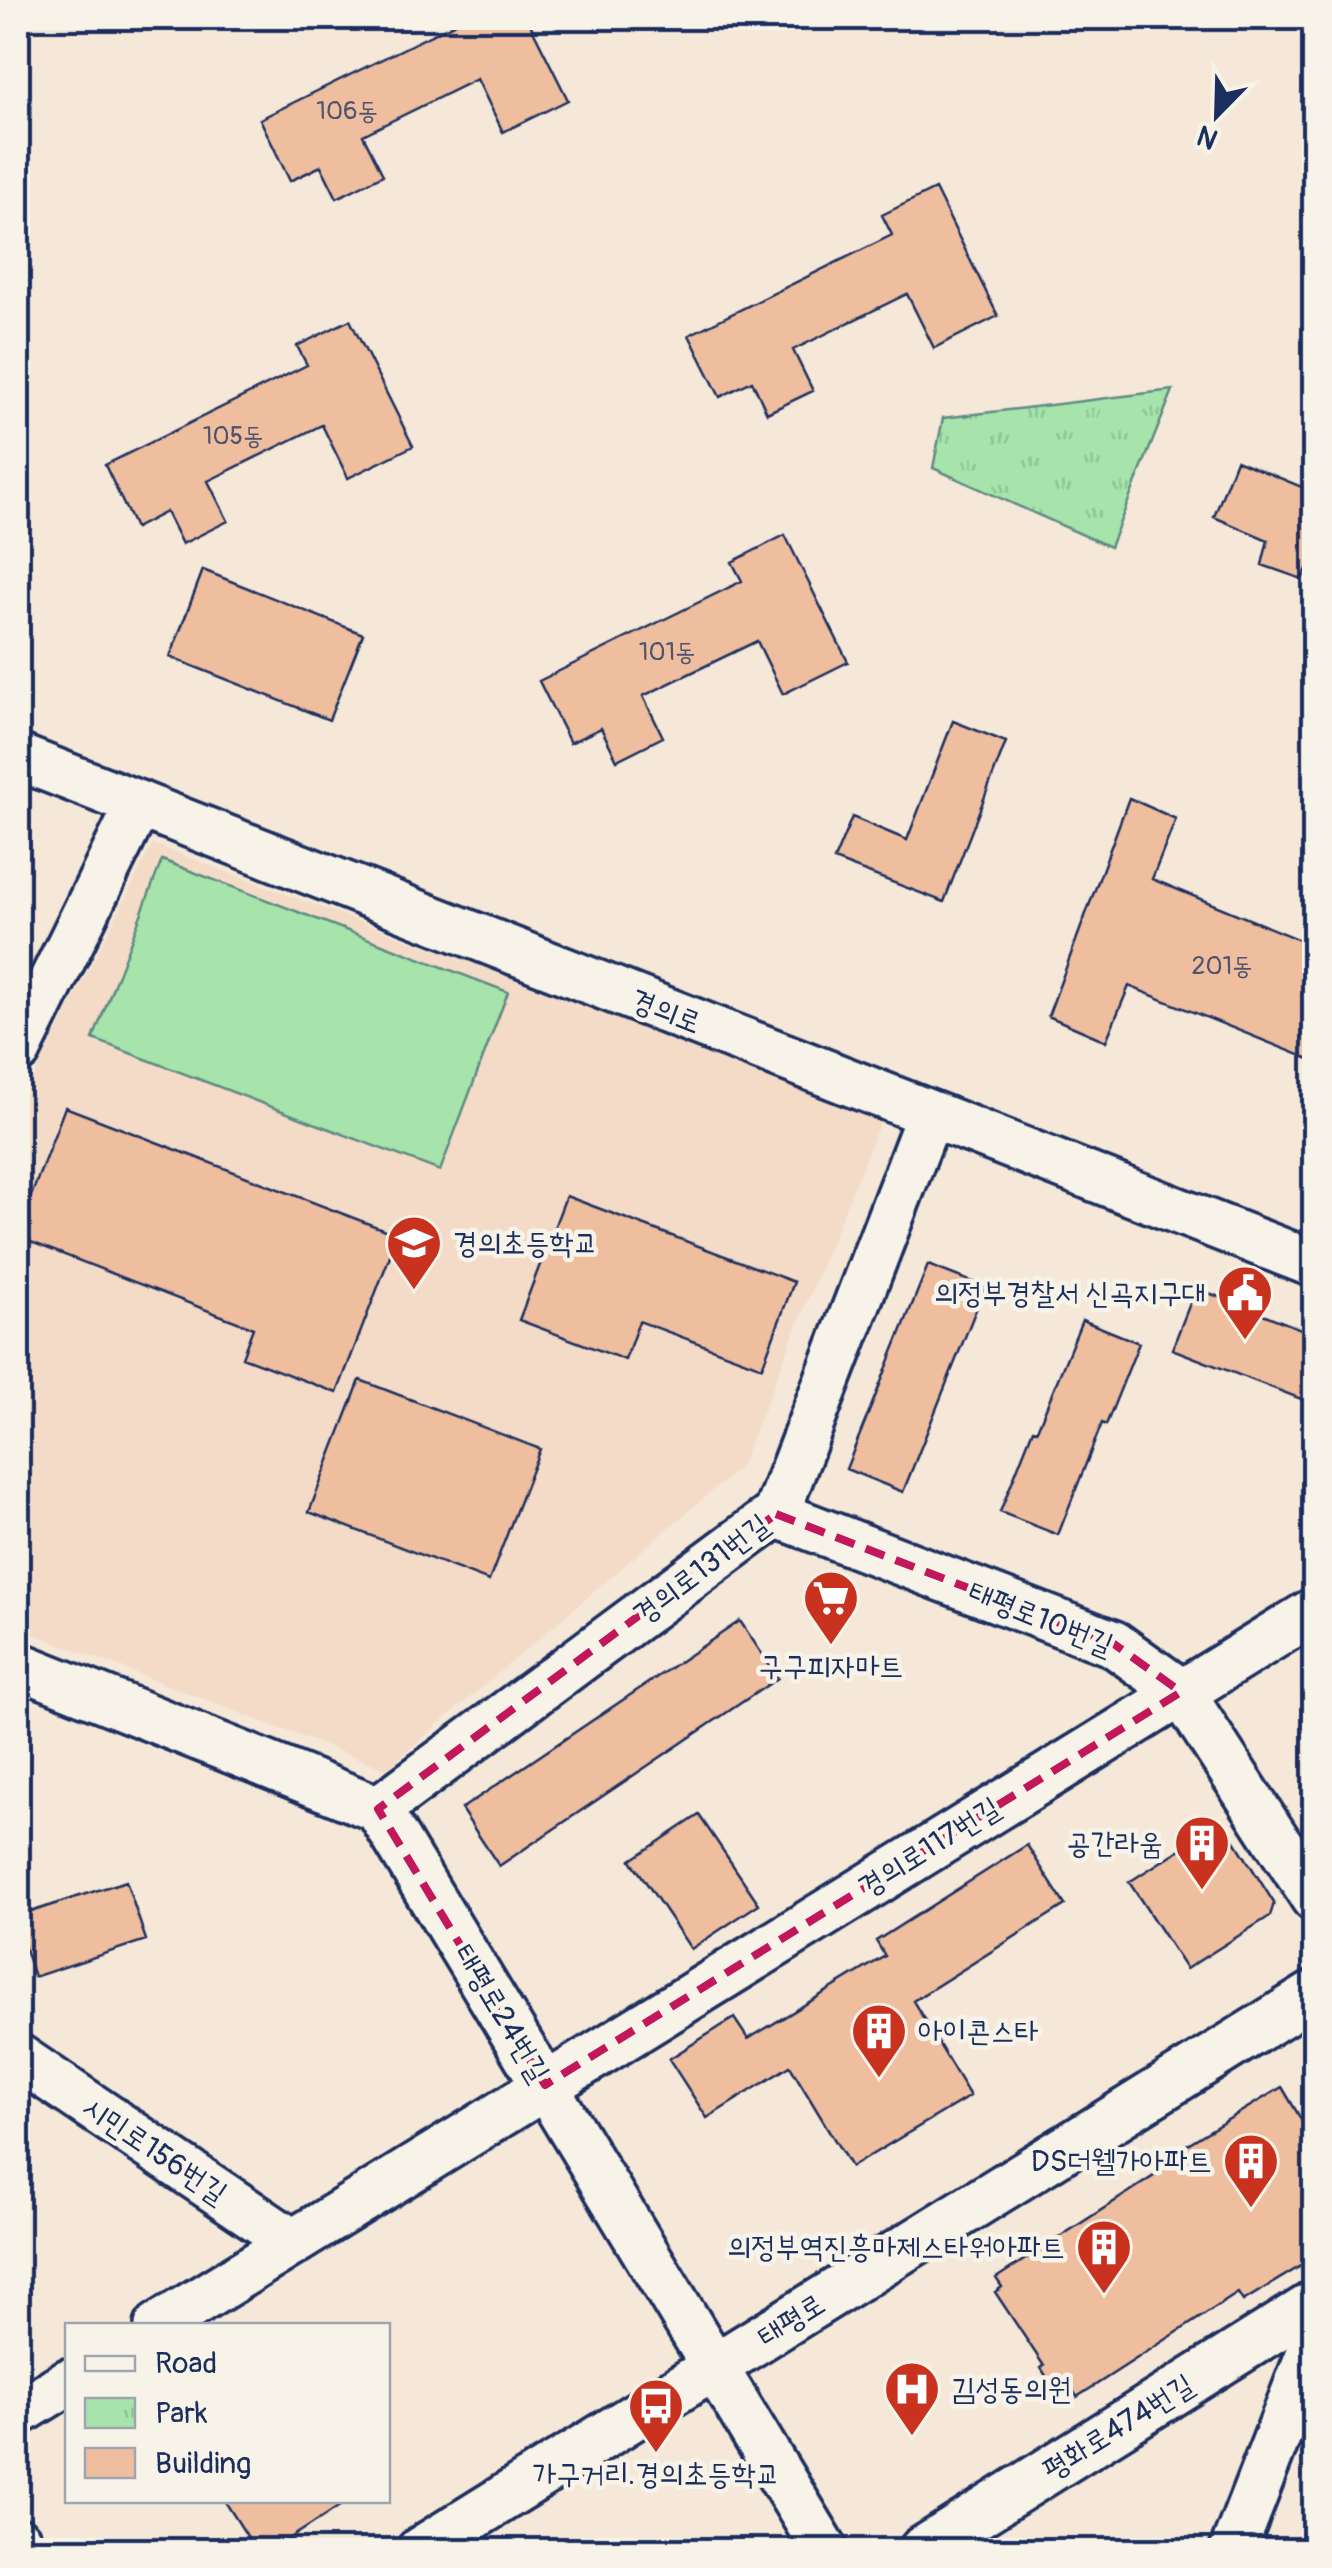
<svg xmlns="http://www.w3.org/2000/svg" width="1332" height="2568" viewBox="0 0 1332 2568" font-family="Pangolin,'Poor Story',sans-serif">
<style>
.built{fill:#f3dbc8}
.park{fill:url(#park-tufts);stroke:#608a84;stroke-width:2.5}
.pitch{fill:#a6e4ab;stroke:#608a84;stroke-width:2.5}
.building{fill:#efbe9f;stroke:#1b2f5e;stroke-width:2.5}
.lines{fill:none;stroke-linecap:round;stroke-linejoin:round}
.minor-casing{stroke:#1b2f5e;stroke-width:52}
.minor{stroke:#f7f3e8;stroke-width:45}
.marked{fill:none;stroke:#c2185b;stroke-width:8;stroke-dasharray:20 12;stroke-linejoin:round}
.labels{text-anchor:middle;stroke-width:9;stroke-linejoin:round;paint-order:stroke}
.number-label{font-size:25px;fill:#50536e}
.street-label{font-size:30px;fill:#1b2f5e;stroke:#f7f3e8}
.poi-label{font-size:30px;fill:#1b2f5e;stroke:#f7f3e8;text-anchor:end}
</style>
<defs>
<pattern id="park-tufts" width="24" height="20" patternUnits="userSpaceOnUse" patternTransform="scale(2.5)"><rect width="24" height="20" fill="#a6e4ab"/><path d="M3 7l-1-3M5 7V3M7 7l1-3M15 17l-1-3M17 17v-4M19 17l1-3" fill="none" stroke="#8ec496"/></pattern>
</defs>
<rect width="100%" height="100%" fill="#f5e8d9"/>
<filter id="ink" filterUnits="userSpaceOnUse"><feTurbulence type="fractalNoise" baseFrequency=".01" numOctaves="2"/><feDisplacementMap in="SourceGraphic" scale="20" xChannelSelector="R" yChannelSelector="G"/><feConvolveMatrix kernelMatrix="1 2 1 2 8 2 1 2 1" color-interpolation-filters="sRGB"/></filter>
<g filter="url(#ink)">
<path class="built" d="M153 844 882 1117 740 1467 386 1769 18 1628V1108Z"/>
<path class="park" d="M1173 390 1110 547 933 468 943 418Z"/>
<path class="pitch" d="M162 860 508 992 440 1171 93 1039Z"/>
<path class="building" d="M466 18H527L568 100 503 132 477 79 363 135 383 175 337 198 321 166 290 181 260 119Z
M935 189 998 316 934 348 907 294 793 350 813 391 767 413 752 381 720 397 689 335 892 235 882 215Z
M350 320 413 446 348 478 322 425 208 481 228 521 182 544 166 512 135 528 105 465 307 365 297 346Z
M1236 460 1314 492V555L1302 579 1262 565 1268 540 1214 517Z
M785 535 848 662 783 694 757 641 643 696 663 737 617 760 601 728 570 743 539 681 742 581 732 562Z
M203 570 363 634 329 720 170 657Z
M953 721 1006 742 944 902 834 860 852 817 907 840Z
M1129 798 1176 819 1152 879 1314 946V1061L1129 986 1106 1041 1048 1016Z
M65 1107 398 1235 337 1393 242 1357 253 1328 18 1237V1230Z
M566 1196 794 1282 762 1367 639 1321 625 1360 519 1320Z
M928 1265 985 1287 903 1492 846 1469Z
M1196 1288 1314 1334V1404L1172 1349Z
M1082 1320 1139 1343 1106 1425 1102 1423 1058 1535 1000 1512 1033 1429 1037 1430Z
M360 1380 540 1449 489 1581 309 1512Z
M740 1621 778 1678 499 1866 461 1809Z
M699 1815 759 1904 691 1949 631 1860Z
M1223 1822 1274 1903 1270 1916 1186 1969 1129 1882Z
M1027 1845 1065 1905 913 2001 970 2096 851 2167 790 2066 707 2118 669 2059 734 2018 748 2039 885 1956 876 1941Z
M126 1881 146 1940 34 1977 18 1927V1916Z
M1282 2087 1314 2141V2258L1243 2301 1238 2293 1077 2397 1073 2390 1060 2398 1041 2368 1044 2366 995 2292 1002 2287 996 2278 1163 2170 1158 2162Z
M224 2500H349L272 2550H256Z"/>
<g class="lines">
<g class="minor-casing">
<path id="minor" d="M18 757 1314 1264
M18 1050 139 804
M776 1514 1114 1644 1181 1692 1314 1898
M18 1665 378 1809 825 2550
M378 1809 776 1514 930 1114
M18 2057 292 2242
M158 2326 1314 1611
M18 2413 68 2382
M18 2541 24 2550
M420 2550 1314 1994
M922 2550 1314 2304
M1233 2550 1314 2342"/>
</g>
<use href="#minor" class="minor"/>
</g>
</g>
<path class="marked" d="M776 1514 1114 1644 1181 1692 545 2085 378 1809Z"/>
<defs>
<g id="school-pin" transform="scale(2.875)"><path d="M0 17L-7.5 6A9.5 9.5 0 1 1 7.5 6Z" fill="#c8321e" stroke="#f7f3e8"/><path d="M0-5L7-2L0 1L-7-2ZM-4 1L0 2.5L4 1V4Q0 6-4 4Z" fill="#fff"/></g>
<g id="civic-pin" transform="scale(2.875)"><path d="M0 17L-7.5 6A9.5 9.5 0 1 1 7.5 6Z" fill="#c8321e" stroke="#f7f3e8"/><path d="M-.6-6.5H3V-4.5H.6V-3L4-1V1h2V6H-6V1h2V-1L-.6-3ZM-1.2 2.5V6h2.4V2.5Z" fill="#fff"/></g>
<g id="supermarket-pin" transform="scale(2.875)"><path d="M0 17L-7.5 6A9.5 9.5 0 1 1 7.5 6Z" fill="#c8321e" stroke="#f7f3e8"/><path d="M-6-5.5h2.5l.6 2H6L4.5 2H-2.5L-4.4-4H-6ZM-1.5 3.2a1.3 1.3 0 1 0 .1 0ZM3 3.2a1.3 1.3 0 1 0 .1 0Z" fill="#fff"/></g>
<g id="building-pin" transform="scale(2.875)"><path d="M0 17L-7.5 6A9.5 9.5 0 1 1 7.5 6Z" fill="#c8321e" stroke="#f7f3e8"/><path d="M-4-6H4V6H1V3H-1V6H-4ZM-2.5-4.3h1.7v1.8h-1.7ZM.8-4.3h1.7v1.8H.8ZM-2.5-1h1.7V.8h-1.7ZM.8-1h1.7V.8H.8Z" fill="#fff"/></g>
<g id="hospital-pin" transform="scale(2.875)"><path d="M0 17L-7.5 6A9.5 9.5 0 1 1 7.5 6Z" fill="#c8321e" stroke="#f7f3e8"/><path d="M-5-5h3v3.5h4V-5h3V5h-3V1.5h-4V5h-3Z" fill="#fff"/></g>
<g id="bus-pin" transform="scale(2.875)"><path d="M0 17L-7.5 6A9.5 9.5 0 1 1 7.5 6Z" fill="#c8321e" stroke="#f7f3e8"/><path d="M-5-6H5V4H4V6H2V4H-2V6H-4V4H-5ZM-3.5-4V0h7V-4ZM-3.5 1.2v1.5H-2V1.2ZM2 1.2v1.5H3.5V1.2Z" fill="#fff"/></g>
</defs>
<g fill-rule="evenodd">
<use href="#school-pin" x="414" y="1243"/>
<use href="#civic-pin" x="1245" y="1293"/>
<use href="#supermarket-pin" x="831" y="1598"/>
<use href="#building-pin" x="1202" y="1843"/>
<use href="#building-pin" x="879" y="2031"/>
<use href="#building-pin" x="1251" y="2161"/>
<use href="#building-pin" x="1104" y="2247"/>
<use href="#hospital-pin" x="912" y="2389"/>
<use href="#bus-pin" x="656" y="2406"/>
</g>
<g class="labels">
<g class="number-label">
<text x="347" y="119">106동</text>
<text x="233" y="444">105동</text>
<text x="667" y="660">101동</text>
<text x="1222" y="974">201동</text>
</g>
<g class="street-label">
<text transform="translate(666 1011) rotate(21)" y="10">경의로</text>
<text transform="translate(701 1569) rotate(-37)" y="10">경의로131번길</text>
<text transform="translate(1041 1618) rotate(22)" y="10">태평로10번길</text>
<text transform="translate(929 1847) rotate(-32)" y="10">경의로117번길</text>
<text transform="translate(502 2013) rotate(59)" y="10">태평로24번길</text>
<text transform="translate(155 2150) rotate(34)" y="10">시민로156번길</text>
<text transform="translate(791 2320) rotate(-32)" y="10">태평로</text>
<text transform="translate(1118 2427) rotate(-32)" y="10">평화로474번길</text>
</g>
<g class="poi-label">
<text x="453" y="1253" text-anchor="start">경의초등학교</text>
<text x="1206" y="1303">의정부경찰서 신곡지구대</text>
<text x="831" y="1676" text-anchor="middle">구구피자마트</text>
<text x="1163" y="1853">공간라움</text>
<text x="918" y="2041" text-anchor="start">아이콘스타</text>
<text x="1212" y="2171">DS더웰가아파트</text>
<text x="1065" y="2257">의정부역진흥마제스타워아파트</text>
<text x="951" y="2399" text-anchor="start">김성동의원</text>
<text x="656" y="2484" text-anchor="middle">가구거리.경의초등학교</text>
</g>
</g>
<rect width="1332" height="2568" fill="none" stroke="#f7f3e8" stroke-width="60"/>
<rect x="30" y="30" width="1272" height="2508" fill="none" stroke="#1b2f5e" stroke-width="4" filter="url(#ink)"/>
<rect x="65" y="2323" width="325" height="180" fill="#f7f3e8" stroke="#9fa5b1" stroke-width="2.5"/>
<rect x="85" y="2356" width="50" height="15" fill="#f7f3e8" stroke="#9fa5b1" stroke-width="2.5"/>
<text x="155" y="2373" font-size="30" fill="#1b2f5e">Road</text>
<rect x="85" y="2398" width="50" height="30" fill="url(#park-tufts)" stroke="#9fa5b1" stroke-width="2.5"/>
<text x="155" y="2423" font-size="30" fill="#1b2f5e">Park</text>
<rect x="85" y="2448" width="50" height="30" fill="#efbe9f" stroke="#9fa5b1" stroke-width="2.5"/>
<text x="155" y="2473" font-size="30" fill="#1b2f5e">Building</text>
<g transform="translate(1217 115) rotate(203)" stroke="#f7f3e8" stroke-width="8" paint-order="stroke">
<path d="M0-8L18 38L0 25L-18 38Z" fill="#1b2f5e"/>
<text y="-15" font-size="28" font-weight="bold" text-anchor="middle" fill="#1b2f5e">N</text>
</g>
</svg>
